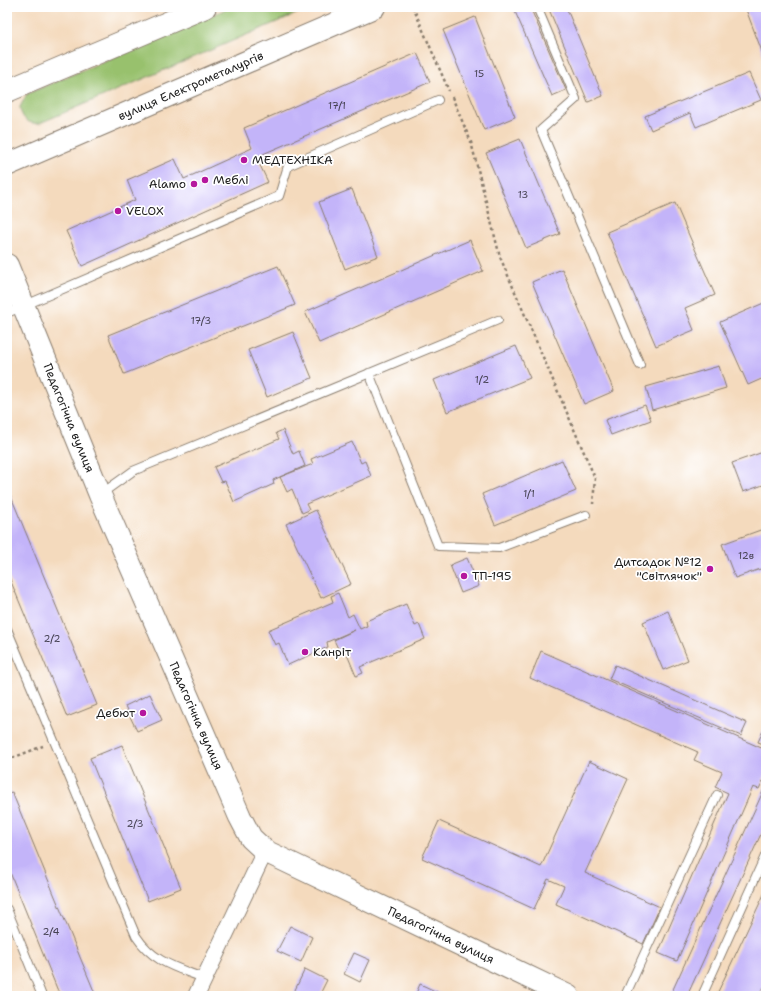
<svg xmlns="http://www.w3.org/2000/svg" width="773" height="1003" viewBox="0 0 773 1003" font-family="'Shantell Sans',sans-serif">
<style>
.green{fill:#98c16d;stroke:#5a6e44}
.building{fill:#c3b4f9}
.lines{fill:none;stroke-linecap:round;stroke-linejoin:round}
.lane-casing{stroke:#887b6c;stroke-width:10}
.street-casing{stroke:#887b6c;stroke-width:18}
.secondary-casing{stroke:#887b6c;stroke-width:24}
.path{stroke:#887b6c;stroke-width:2.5;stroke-dasharray:3 3;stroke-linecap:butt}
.lane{stroke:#fff;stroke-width:8}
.street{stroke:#fff;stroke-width:16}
.secondary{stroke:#fff;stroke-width:22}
.poi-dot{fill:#b5179e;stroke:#fff;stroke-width:1.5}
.labels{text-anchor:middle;stroke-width:3.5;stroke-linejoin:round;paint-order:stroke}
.number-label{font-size:10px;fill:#464253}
.street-label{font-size:12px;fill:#1c1c1c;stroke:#fff}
.poi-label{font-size:12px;fill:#1c1c1c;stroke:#fff;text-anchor:start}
</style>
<rect width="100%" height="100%" fill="#fff"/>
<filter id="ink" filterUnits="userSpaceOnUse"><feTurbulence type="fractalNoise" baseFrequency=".025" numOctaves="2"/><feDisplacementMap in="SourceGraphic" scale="8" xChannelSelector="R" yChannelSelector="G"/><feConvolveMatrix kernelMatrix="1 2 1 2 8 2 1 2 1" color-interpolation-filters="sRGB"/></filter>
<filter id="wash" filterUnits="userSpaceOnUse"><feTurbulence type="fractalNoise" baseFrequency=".012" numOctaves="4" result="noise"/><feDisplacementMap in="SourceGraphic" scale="16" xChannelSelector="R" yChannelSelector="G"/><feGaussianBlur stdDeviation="0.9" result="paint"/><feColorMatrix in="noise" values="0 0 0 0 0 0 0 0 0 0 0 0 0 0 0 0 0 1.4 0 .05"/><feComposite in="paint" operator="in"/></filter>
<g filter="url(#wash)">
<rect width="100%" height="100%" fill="#f4dabd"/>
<path class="green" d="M231 7H312L40 123C28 125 21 118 20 107L27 94Z"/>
<g id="blocks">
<path class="building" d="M513 7H530L566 90 552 96Z
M548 7H566L603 96 588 102Z
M745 7H766V62Z
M475 17 515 117 484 130 443 30Z
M417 53 430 82 256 157 268 182 82 266 66 231 135 200 127 180 175 159 184 179 252 148 244 128Z
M749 73 761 100 696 127 690 113 651 130 645 116Z
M520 139 560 234 526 248 486 153Z
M352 189 378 256 345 269 319 202Z
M675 203 715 295 685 308 694 330 656 346 607 232Z
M470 240 483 271 319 343 305 312Z
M278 266 295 305 124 374 108 335Z
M562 269 614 391 584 404 532 282Z
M766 302V377L748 385 720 322Z
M293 332 312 378 267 397 248 350Z
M516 346 530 378 447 412 434 380Z
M719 366 726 388 652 410 646 387Z
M645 405 651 420 611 435 605 420Z
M283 430 293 454 299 451 305 466 273 480 274 484 234 502 225 481 221 482 214 467 279 439 276 433Z
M352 442 361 463 365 461 371 476 306 504 309 510 302 513 292 489 287 492 280 477 313 464 311 459Z
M766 451V484L743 492 732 463Z
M562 460 576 491 495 525 482 494Z
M7 487 97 705 67 717 7 572Z
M316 510 351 584 321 598 286 524Z
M766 528V567L735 578 722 544Z
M467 558 479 586 461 593 450 565Z
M338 593 348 617 353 614 360 629 367 626 366 621 406 604 415 626 419 624 425 639 360 667 363 673 356 676 346 652 341 655 334 640 355 630 327 642 328 647 288 665 279 643 275 645 268 630 333 602 331 596Z
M668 611 688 660 663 670 643 622Z
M541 651 766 750V774L759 789 753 787 677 961 658 953 728 793 715 787 722 772 694 760 698 752 530 678Z
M615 665 747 723 741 736 609 679Z
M150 694 162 720 137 731 125 706Z
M766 724V745L758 742Z
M122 745 181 888 148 901 90 758Z
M589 761 628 779 585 873 660 907 643 944 556 904 564 886 548 879 534 909 422 858 439 821 541 867Z
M766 785V823L687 996H670Z
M12 792 96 996H60L7 865V794Z
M766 890V983L760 996H716Z
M290 926 312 937 301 962 277 951Z
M354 953 370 960 360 982 344 974Z
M305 969 327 980 319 996H303L294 992Z
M420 984 446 996H415Z"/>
</g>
</g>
<g filter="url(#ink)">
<use href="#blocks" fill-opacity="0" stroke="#887b6c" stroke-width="1"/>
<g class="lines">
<g class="lane-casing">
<path id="lane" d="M537 7 576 99 541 130 640 365
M7 313 279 196 288 166 438 100
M369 373 438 546 499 548 586 515
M101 494 133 471 498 320
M7 629 136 936C153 962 175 967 203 978
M7 909 42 996
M625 996 717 795
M702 996 766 854
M764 996 766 992"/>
</g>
<g class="street-casing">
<path id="street" d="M196 996 265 851"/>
</g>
<g class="secondary-casing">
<g id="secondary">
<path d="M7 91 205 7"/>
<path id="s1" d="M7 165 374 7"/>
<path id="s2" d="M7 265 100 495 240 817 251 838 265 851 568 996"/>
</g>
</g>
<path class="path" d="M413 7 449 91
M452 97 471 142 500 257 595 478 593 504
M7 760 43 746"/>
<use href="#lane" class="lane"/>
<use href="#street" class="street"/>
<use href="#secondary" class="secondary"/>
</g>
</g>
<g class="poi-dot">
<circle cx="244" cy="160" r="4"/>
<circle cx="205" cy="180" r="4"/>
<circle cx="194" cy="184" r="4"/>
<circle cx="118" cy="211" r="4"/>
<circle cx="710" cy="569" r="4"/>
<circle cx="464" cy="576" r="4"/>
<circle cx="305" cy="652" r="4"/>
<circle cx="143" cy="713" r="4"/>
</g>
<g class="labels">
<g class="number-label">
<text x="479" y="77">15</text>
<text x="337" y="109">17/1</text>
<text x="523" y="198">13</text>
<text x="201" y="324">17/3</text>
<text x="482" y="383">1/2</text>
<text x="529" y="497">1/1</text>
<text x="746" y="559">12в</text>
<text x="52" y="642">2/2</text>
<text x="135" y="827">2/3</text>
<text x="51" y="935">2/4</text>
</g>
<g class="street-label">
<text dy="4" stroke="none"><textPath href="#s1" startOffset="200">вулиця Електрометалургів</textPath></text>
<text dy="4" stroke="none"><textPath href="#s2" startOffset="165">Педагогічна вулиця</textPath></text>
<text dy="4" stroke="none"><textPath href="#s2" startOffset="489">Педагогічна вулиця</textPath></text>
<text dy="4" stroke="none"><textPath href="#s2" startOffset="837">Педагогічна вулиця</textPath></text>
</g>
<g class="poi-label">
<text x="252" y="164">МЕДТЕХНІКА</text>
<text x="213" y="184">Меблі</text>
<text x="186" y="188" text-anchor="end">Alamo</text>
<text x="126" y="215">VELOX</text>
<text x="702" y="566" text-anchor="end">Дитсадок №12<tspan x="702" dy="14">"Світлячок"</tspan></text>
<text x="472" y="580">ТП-195</text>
<text x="313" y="656">Канріт</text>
<text x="135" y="717" text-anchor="end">Дебют</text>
</g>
</g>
<rect width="773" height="1003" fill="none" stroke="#fff" stroke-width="24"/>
</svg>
